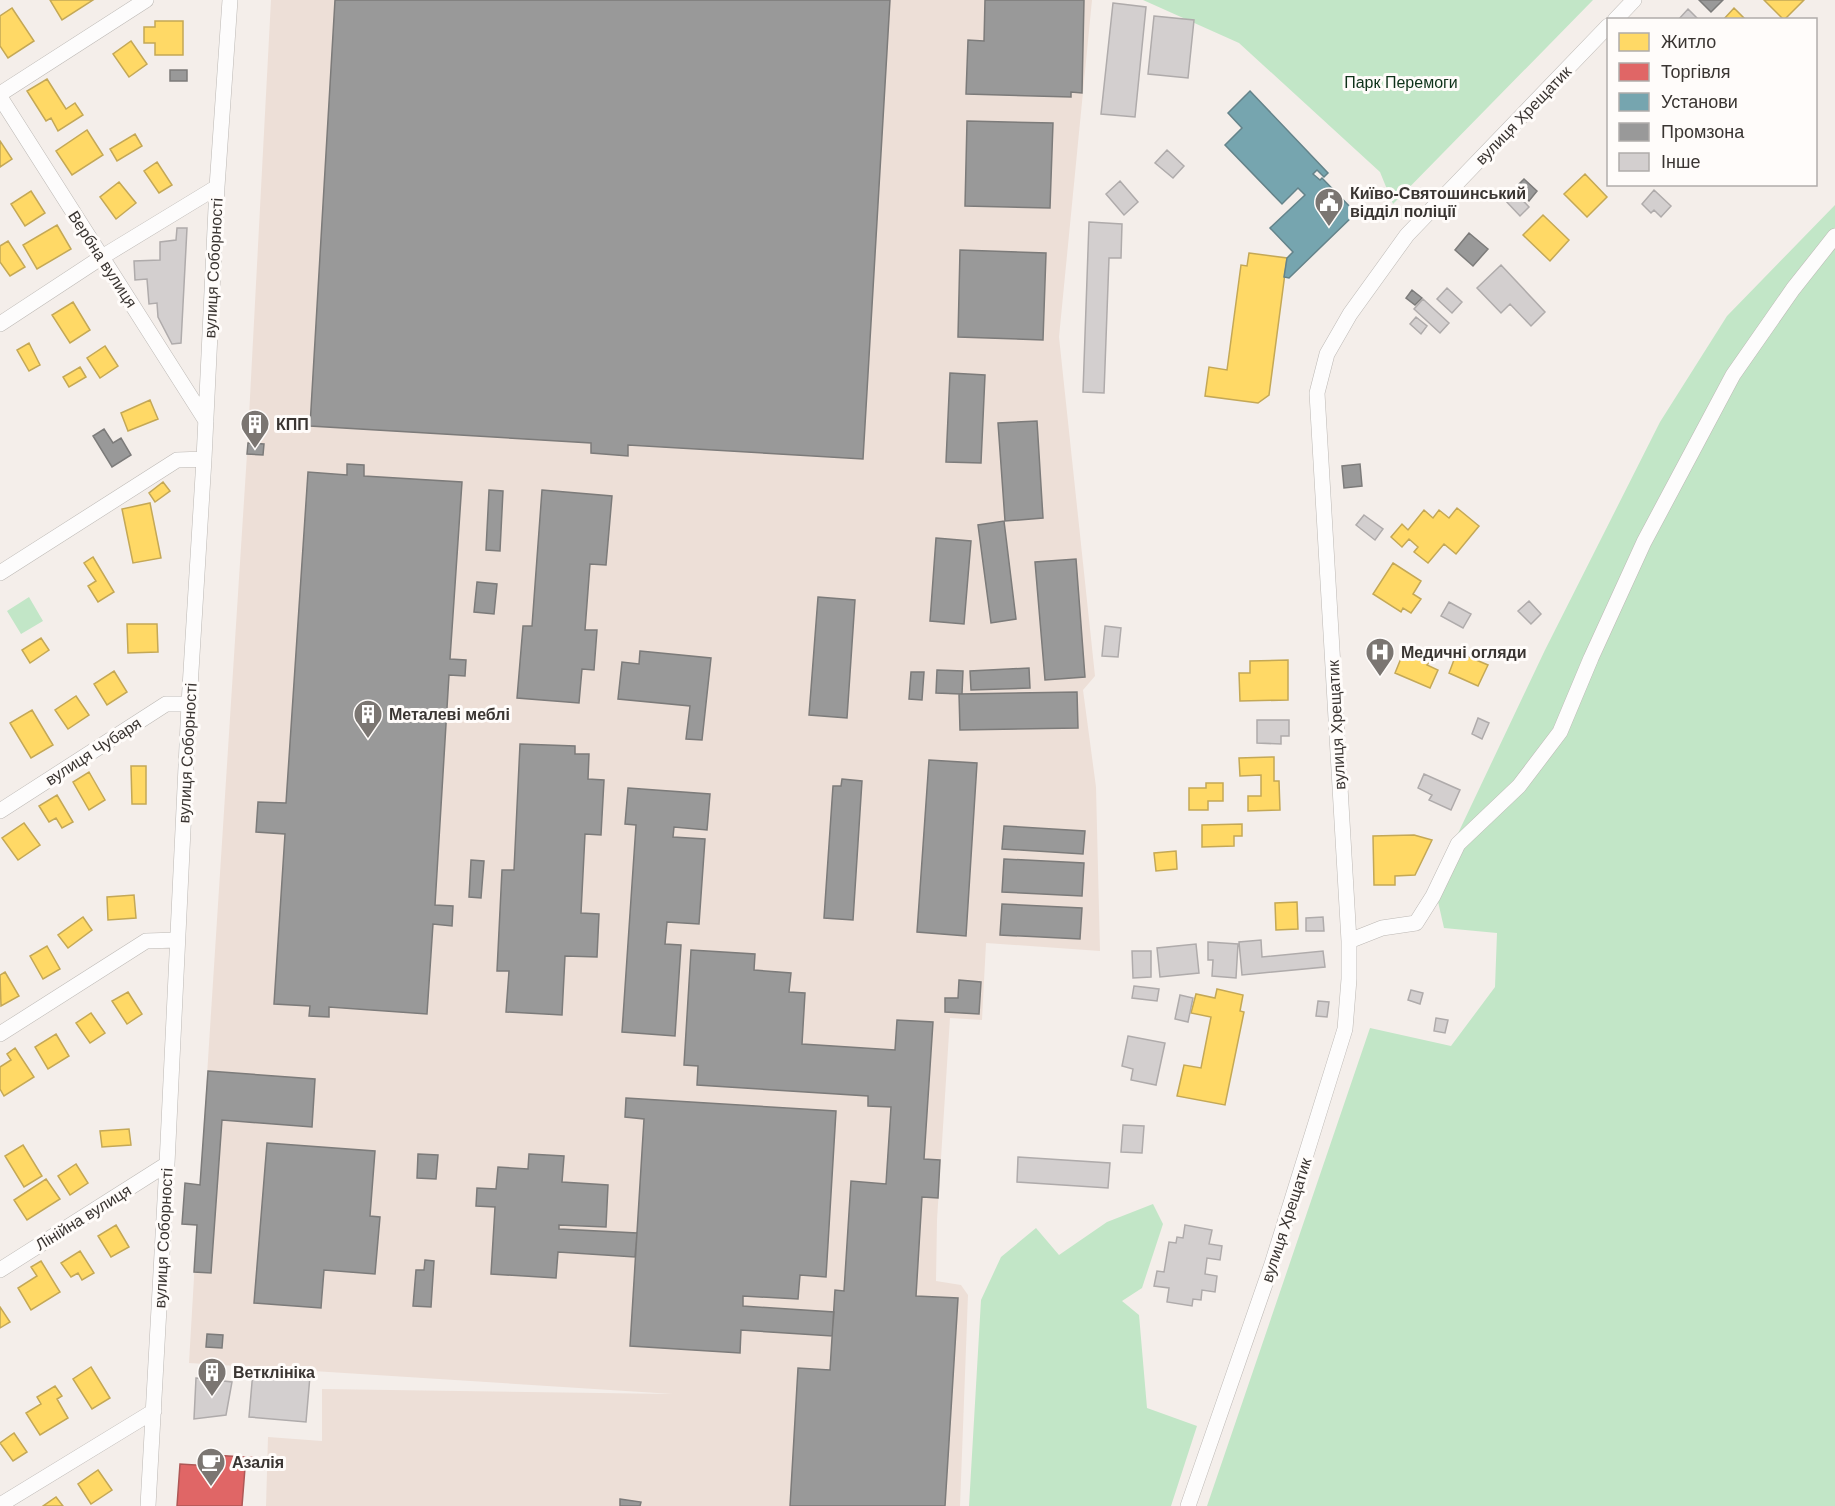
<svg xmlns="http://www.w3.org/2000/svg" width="1835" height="1506" viewBox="0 0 1835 1506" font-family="Helvetica,sans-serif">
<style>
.built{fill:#eddfd7}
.green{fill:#c2e6c7}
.homes{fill:#ffd966;stroke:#c4a856;stroke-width:1.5}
.shops{fill:#e06666;stroke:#ae5756;stroke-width:1.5}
.public{fill:#76a5af;stroke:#64838a;stroke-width:1.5}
.industry{fill:#999;stroke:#7c7b7a;stroke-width:1.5}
.building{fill:#d3cfcf;stroke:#afabab;stroke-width:1.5}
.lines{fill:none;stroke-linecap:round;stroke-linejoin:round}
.street-casing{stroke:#bcb8b4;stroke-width:16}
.street{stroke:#fdfcfc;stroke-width:15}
.labels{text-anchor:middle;stroke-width:6;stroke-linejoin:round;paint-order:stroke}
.park-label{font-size:16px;fill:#0e3119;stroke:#fffcfa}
.street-label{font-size:16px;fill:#3a3532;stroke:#fffcfa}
.poi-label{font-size:16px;font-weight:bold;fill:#3a3532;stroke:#fffcfa;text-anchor:start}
</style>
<rect width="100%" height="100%" fill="#f4eeea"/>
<path class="built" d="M271 0H1092L1059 337 1095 676 1083 690 1096 787 1100 951 986 943 982 1020 950 1018 937 1220 936 1281 961 1285 968 1295 960 1506H266L268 1437 322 1441V1389L673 1394 189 1363 197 1226 182 1224 185 1183 200 1184 247 454Z"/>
<path class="green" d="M1143 0H1593L1393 204 1380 172 1239 43Z
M1835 205V1506H1207L1370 1028 1451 1046 1495 987 1497 933 1444 928 1434 884 1545 650 1660 422 1727 316Z
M29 597 43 621 21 634 7 611Z
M1153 1204 1163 1224 1142 1288 1122 1301 1139 1315 1147 1408 1197 1426 1171 1506H969L981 1300 1001 1257 1036 1228 1059 1255 1107 1222Z"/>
<path class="homes" d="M50 0H93L62 20Z
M1764 0H1804L1784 20Z
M12 8 34 41 8 58 0 46V16Z
M1734 8 1746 20H1723Z
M155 21H183V55H155V43H144V27H155Z
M131 41 147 64 129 77 113 54Z
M47 79 66 109 75 103 83 115 58 131 51 118 46 121 27 91Z
M87 130 103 155 72 175 56 151Z
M135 134 142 146 117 161 110 149Z
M0 141 12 159 0 167Z
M157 162 172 185 159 193 144 171Z
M1585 174 1607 197 1587 217 1564 194Z
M119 182 136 203 116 219 100 197Z
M31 191 45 213 25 226 11 204Z
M1543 215 1569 240 1550 261 1523 235Z
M57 225 71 249 37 269 23 245Z
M8 241 25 267 10 276 0 262V246Z
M1249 253 1287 258 1269 395 1258 403 1205 396 1209 367 1227 370 1241 265 1247 266Z
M73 302 90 330 70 343 52 315Z
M29 343 40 365 29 371 17 350Z
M105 346 118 366 100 378 87 358Z
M80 367 86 377 69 387 63 377Z
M150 400 158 419 128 431 121 413Z
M163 482 170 491 155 502 149 493Z
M150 503 161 558 133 563 122 509Z
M1457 508 1479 526 1456 554 1444 544 1428 563 1414 552 1418 547 1409 539 1402 547 1391 537 1402 524 1408 530 1424 510 1433 518 1439 510 1449 518Z
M93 557 114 592 98 602 88 586 96 581 84 563Z
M1393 563 1421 581 1413 594 1421 599 1411 613 1403 608 1401 612 1373 594Z
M127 624H157L158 652 128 653Z
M41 638 49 650 30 663 22 650Z
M1404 651 1429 662 1427 665 1438 670 1430 688 1395 673Z
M1457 652 1488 665 1478 686 1449 673Z
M1288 660V700L1240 701 1239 673H1250V661Z
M114 671 127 692 107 705 94 684Z
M76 696 89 715 68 729 55 710Z
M32 710 53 745 31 758 10 723Z
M1274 757V781H1279L1280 810 1248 811V796H1261V775L1240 776 1239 758Z
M131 766H146V804H132Z
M89 772 105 800 89 810 73 782Z
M1206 783H1223V801H1208V810H1189V788H1206Z
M57 795 73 822 62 828 56 818 49 822 39 806Z
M24 823 40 845 18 860 2 838Z
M1242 824V836H1234V846L1202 847V825Z
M1414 835 1432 840 1415 875 1395 876V885H1374L1373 836Z
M1176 851 1177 869 1156 871 1154 853Z
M134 895 136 918 108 920 107 897Z
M1297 902 1298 929 1276 930 1275 903Z
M83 917 92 930 68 948 58 935Z
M47 946 60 969 43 979 30 956Z
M5 972 19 996 1 1006 0 975Z
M1217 989 1243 995 1240 1011 1244 1012 1225 1105 1177 1096 1184 1065 1201 1068 1211 1017 1191 1013 1196 994 1215 998Z
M128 992 142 1014 127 1024 112 1001Z
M91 1013 105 1033 90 1043 76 1023Z
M56 1034 69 1056 48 1069 35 1047Z
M15 1048 34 1077 4 1096 0 1089V1067L11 1060 7 1054Z
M129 1129 131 1145 102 1147 100 1131Z
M23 1145 42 1176 24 1187 5 1156Z
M76 1164 88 1183 70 1195 58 1176Z
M46 1179 60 1199 27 1220 14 1200Z
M116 1225 129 1247 111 1257 98 1236Z
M80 1251 94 1273 82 1280 78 1273 71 1277 61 1263Z
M41 1261 60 1292 31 1310 18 1288 37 1276 31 1267Z
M0 1307 10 1322 0 1328Z
M91 1367 110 1398 92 1409 73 1379Z
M55 1386 62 1396 57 1399 68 1418 40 1435 26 1413 41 1404 37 1397Z
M14 1433 27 1452 13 1461 0 1443Z
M98 1470 112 1490 91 1504 78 1484Z
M56 1497 63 1506H43Z"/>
<path class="shops" d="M213 1455 258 1458 257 1469 245 1468 242 1506H177L180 1464 212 1466Z"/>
<path class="public" d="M1250 91 1328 173 1324 177 1317 170 1313 174 1320 180 1322 178 1356 213 1289 278 1284 277 1287 258 1293 252 1270 228 1305 195 1298 188 1282 204 1225 145 1242 128 1228 113Z"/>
<path class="industry" d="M335 0H890L863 459 628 445V456L591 453V443L310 426Z
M985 0H1084L1082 93 1071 92V97L966 94 968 40 984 41Z
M1699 0H1723L1711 12Z
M170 70H187V81H170Z
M967 121 1053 123 1050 208 965 206Z
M1524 179 1537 191 1529 201 1515 188Z
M1469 233 1488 249 1473 266 1455 250Z
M960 250 1046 253 1043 340 958 337Z
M1412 290 1422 298 1415 305 1406 298Z
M950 373 985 375 981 463 946 462Z
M1037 421 1043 518 1005 521 998 423Z
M104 429 113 443 121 438 131 455 112 467 93 436Z
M248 443 264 444 263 455 247 454Z
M347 464 364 465V476L462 482 450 659 466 660 465 676 449 675 435 905 453 906 452 926 433 924 427 1014 329 1007V1017L309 1016 310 1006 274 1004 285 834 256 832 258 802 286 803 308 472 347 475Z
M1360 464 1362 486 1344 488 1342 466Z
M489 490 503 491 500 551 486 550Z
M542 490 612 496 606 565 590 564 585 630H597L594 670 582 669 579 703 517 698 523 626H532Z
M1004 521 1016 619 991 623 978 525Z
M936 538 971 541 964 624 930 621Z
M1076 559 1085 677 1045 680 1035 562Z
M477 582 497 584 494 614 474 612Z
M818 597 855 600 847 718 809 715Z
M640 651 711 658 702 740 686 739 690 706 618 699 622 662 639 664Z
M1029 668 1030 688 971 690 970 671Z
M937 670 963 671 962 694 936 693Z
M911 672H924L922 700 909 699Z
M1077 692 1078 728 960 730 959 694Z
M520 744 575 746V754H589L588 779 604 780 601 835 585 834 581 913 599 914 597 957 565 956 562 1015 506 1012 509 971H497L502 870H514Z
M929 760 977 763 966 936 917 932Z
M842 779 862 781 853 920 824 918 833 786H841Z
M628 788 710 794 707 830 674 827 673 837 705 839 699 924 667 922 665 944 681 945 675 1036 622 1032 636 825 625 824Z
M1004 826 1085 831 1083 854 1002 849Z
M1004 859 1084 863 1082 896 1002 892Z
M471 860 484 861 481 898 469 897Z
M1002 904 1082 908 1080 939 1000 935Z
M691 950 755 954 754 970 791 973 789 992 805 993 802 1044 895 1050 897 1020 933 1022 924 1159 940 1160 938 1198 922 1197 916 1296 958 1298 945 1506H790L798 1368 830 1370 835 1290 844 1291 851 1181 886 1184 891 1107 868 1106V1096L697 1085 698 1066 684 1065Z
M959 980 981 982 979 1014 945 1012V998H958Z
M208 1071 315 1079 312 1127 222 1120 211 1273 194 1272 197 1225 182 1224 185 1183 200 1185Z
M626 1098 836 1111 826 1277 800 1275 798 1299 743 1296V1306L834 1312 832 1336 741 1330 740 1353 630 1346 644 1119 625 1117Z
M267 1143 375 1151 370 1216 380 1217 375 1274 324 1270 321 1308 254 1303Z
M418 1154 438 1155 436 1179 417 1178Z
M529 1154 564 1156 562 1182 608 1185 606 1227 559 1225V1229L637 1233 635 1257 558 1252 556 1278 491 1274 495 1207 476 1206 477 1188 496 1189 498 1167 528 1169Z
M425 1260 434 1261 431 1307 413 1306 416 1270H424Z
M207 1334 223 1335 222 1348 206 1347Z
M620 1499 641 1502 640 1506H620Z"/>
<path class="building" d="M1113 3 1146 7 1135 117 1101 114Z
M1688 9 1699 20H1678Z
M1154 16 1194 20 1188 78 1148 74Z
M1167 150 1184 166 1173 178 1155 163Z
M1120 181 1138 202 1124 215 1106 194Z
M1513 190 1529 207 1520 216 1504 199Z
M1654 190 1671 206 1661 217 1654 210 1651 213 1642 204Z
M1089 222 1122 224 1121 258H1109L1104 393 1083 392Z
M177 228H187L181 343 172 344 158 317 157 303 149 304 147 279 135 280 134 261 160 260V242L176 240Z
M1501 265 1545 312 1531 326 1510 304 1501 313 1477 288Z
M1447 288 1462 302 1452 313 1437 299Z
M1423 299 1449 323 1440 333 1414 309Z
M1416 317 1427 326 1421 334 1410 324Z
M1364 515 1383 529 1375 540 1356 525Z
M1529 601 1541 614 1531 624 1518 611Z
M1449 602 1471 614 1463 628 1441 616Z
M1105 626 1121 628 1118 657 1102 656Z
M1478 718 1489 723 1482 739 1472 734Z
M1257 720H1289V736H1281V744L1257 743Z
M1424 774 1460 790 1451 810 1429 800 1432 795 1418 788Z
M1323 917 1324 931H1306V918Z
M1261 940 1262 957 1323 951 1325 967 1242 975 1239 942Z
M1208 942 1238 944 1236 978 1212 976 1213 960H1208Z
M1196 944 1199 973 1160 977 1157 948Z
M1132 951H1151V977L1133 978Z
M1134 986 1159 989 1157 1001 1132 998Z
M1411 990 1423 993 1420 1004 1408 1000Z
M1180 995 1193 998 1188 1022 1175 1019Z
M1318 1001 1329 1002 1327 1017 1316 1016Z
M1436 1018 1448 1020 1445 1033 1434 1031Z
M1128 1036 1165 1043 1156 1085 1131 1080 1133 1069 1122 1066Z
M1123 1125 1144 1126 1142 1153 1121 1152Z
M1018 1157 1110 1163 1108 1188 1017 1182Z
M1185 1225 1212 1230 1209 1244 1222 1246 1220 1260 1207 1258 1205 1274 1217 1276 1215 1292 1202 1290 1201 1300 1193 1299 1192 1306 1167 1302 1169 1288 1154 1286 1157 1271 1164 1272 1169 1242 1176 1243 1177 1237 1183 1238Z
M253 1371 310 1376 306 1422 249 1417Z
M196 1378 232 1382 226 1415 194 1419Z"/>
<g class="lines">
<g class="street-casing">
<path id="street" d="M1615 20 1634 0
M0 94 146 0
M0 97 206 421
M0 324 102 257 217 187
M0 573 177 460 204 459
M0 811 166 704H189
M1349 941 1382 928 1416 923 1433 896 1458 844 1519 786 1560 732 1591 658 1644 542 1733 375 1793 289 1835 236
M0 1034 146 941 177 940
M0 1270 167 1164
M0 1505 154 1411
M148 1506 167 1164 189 704 204 459 217 187 230 0
M1188 1506 1272 1264 1345 1029 1349 979V941L1317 393 1327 354 1350 314 1407 235 1608 26"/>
</g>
<use href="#street" class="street"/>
</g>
<defs>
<g id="civic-pin" transform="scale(1.5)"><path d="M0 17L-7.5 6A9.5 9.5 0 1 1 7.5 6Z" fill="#7b7672" stroke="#fffcfa"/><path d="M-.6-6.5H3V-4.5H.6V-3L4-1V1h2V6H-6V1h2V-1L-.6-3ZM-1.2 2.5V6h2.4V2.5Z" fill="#fff"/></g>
<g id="building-pin" transform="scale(1.5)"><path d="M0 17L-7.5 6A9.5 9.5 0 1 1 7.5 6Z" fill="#7b7672" stroke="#fffcfa"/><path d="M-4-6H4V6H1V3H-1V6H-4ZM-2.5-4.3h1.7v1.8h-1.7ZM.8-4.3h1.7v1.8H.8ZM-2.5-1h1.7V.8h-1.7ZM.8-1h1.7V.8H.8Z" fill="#fff"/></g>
<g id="hospital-pin" transform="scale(1.5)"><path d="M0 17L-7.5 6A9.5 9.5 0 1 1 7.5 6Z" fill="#7b7672" stroke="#fffcfa"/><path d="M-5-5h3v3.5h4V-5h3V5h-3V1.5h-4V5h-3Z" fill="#fff"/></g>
<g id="cafe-pin" transform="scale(1.5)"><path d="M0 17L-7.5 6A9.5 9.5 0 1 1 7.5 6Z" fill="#7b7672" stroke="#fffcfa"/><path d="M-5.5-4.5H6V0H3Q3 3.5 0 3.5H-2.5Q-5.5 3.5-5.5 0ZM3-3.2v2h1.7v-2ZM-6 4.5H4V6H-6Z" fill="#fff"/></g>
</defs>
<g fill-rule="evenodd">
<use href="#civic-pin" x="1329" y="202"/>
<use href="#building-pin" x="255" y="424"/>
<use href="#hospital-pin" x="1380" y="652"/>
<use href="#building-pin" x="368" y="714"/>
<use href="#building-pin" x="212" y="1372"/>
<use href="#cafe-pin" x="211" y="1462"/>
</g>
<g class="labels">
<g class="park-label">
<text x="1401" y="88">Парк Перемоги</text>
</g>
<g class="street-label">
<text transform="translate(1523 115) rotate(-46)" y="6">вулиця Хрещатик</text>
<text transform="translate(103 259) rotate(57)" y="6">Вербна вулиця</text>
<text transform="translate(213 268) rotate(-87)" y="6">вулиця Соборності</text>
<text transform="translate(1336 725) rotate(-93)" y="6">вулиця Хрещатик</text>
<text transform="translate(93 751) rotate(-33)" y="6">вулиця Чубаря</text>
<text transform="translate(187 753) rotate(-87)" y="6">вулиця Соборності</text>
<text transform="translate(83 1217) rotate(-32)" y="6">Лінійна вулиця</text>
<text transform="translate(1286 1220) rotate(-72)" y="6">вулиця Хрещатик</text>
<text transform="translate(163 1238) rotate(-87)" y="6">вулиця Соборності</text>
</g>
<g class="poi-label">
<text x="1350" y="199">Київо-Святошинський<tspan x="1350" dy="18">відділ поліції</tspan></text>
<text x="276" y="430">КПП</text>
<text x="1401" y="658">Медичні огляди</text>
<text x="389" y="720">Металеві меблі</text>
<text x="233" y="1378">Ветклініка</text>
<text x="232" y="1468">Азалія</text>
</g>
</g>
<rect x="1607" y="18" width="210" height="168" fill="#fffcfa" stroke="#b0acaa" stroke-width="1.5"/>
<rect x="1619" y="33" width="30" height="18" fill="#ffd966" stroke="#b0acaa" stroke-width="1.5"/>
<text x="1661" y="48" font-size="18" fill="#3a3532">Житло</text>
<rect x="1619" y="63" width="30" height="18" fill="#e06666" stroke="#b0acaa" stroke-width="1.5"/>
<text x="1661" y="78" font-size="18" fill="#3a3532">Торгівля</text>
<rect x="1619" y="93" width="30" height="18" fill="#76a5af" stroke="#b0acaa" stroke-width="1.5"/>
<text x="1661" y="108" font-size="18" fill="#3a3532">Установи</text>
<rect x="1619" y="123" width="30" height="18" fill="#999999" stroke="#b0acaa" stroke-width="1.5"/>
<text x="1661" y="138" font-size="18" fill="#3a3532">Промзона</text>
<rect x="1619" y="153" width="30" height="18" fill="#d3cfcf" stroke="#b0acaa" stroke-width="1.5"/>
<text x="1661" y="168" font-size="18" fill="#3a3532">Інше</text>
</svg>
